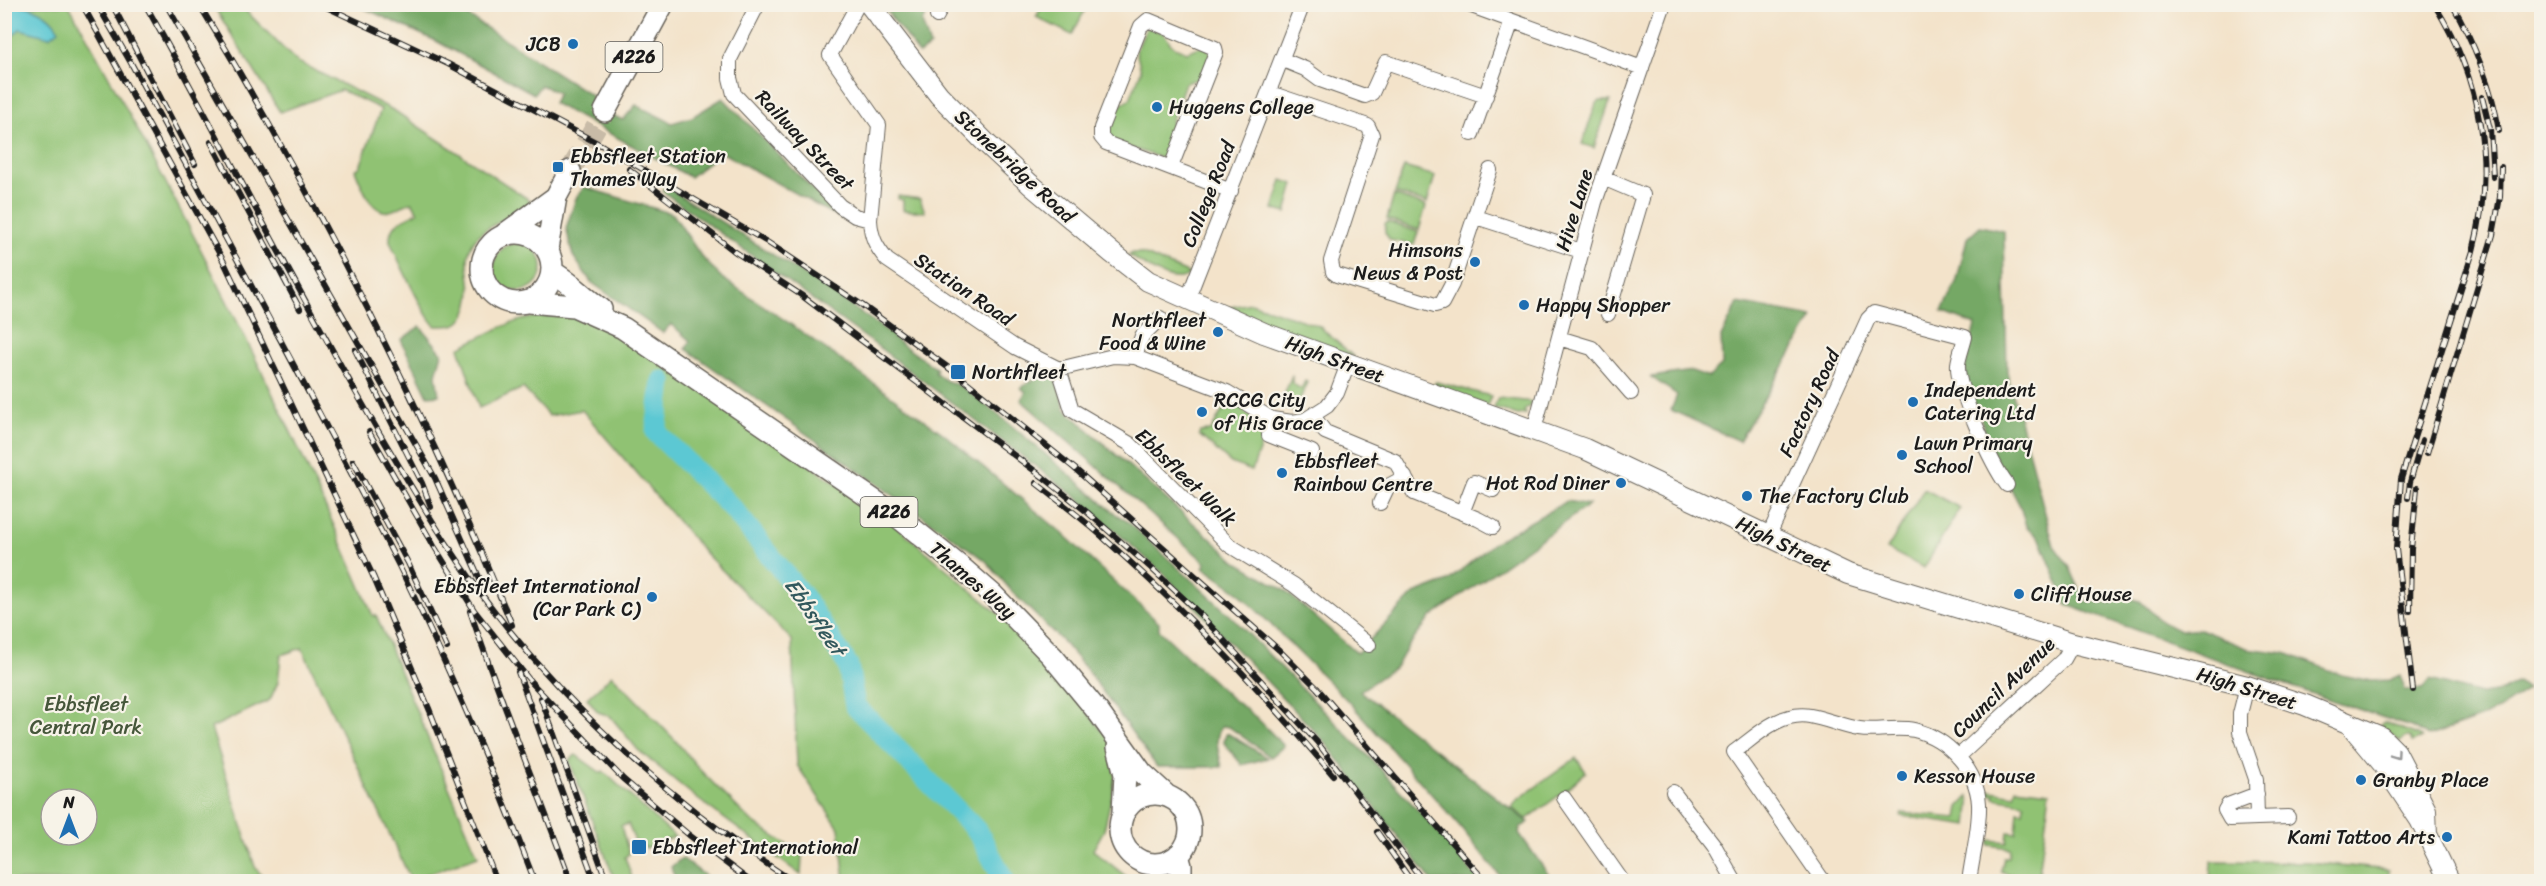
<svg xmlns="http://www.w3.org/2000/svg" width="2546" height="886" viewBox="0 0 2546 886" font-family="Sriracha,sans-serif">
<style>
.green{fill:#90c273;stroke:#566f48;stroke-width:1.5;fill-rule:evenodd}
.forest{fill:#74a865;stroke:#486240;stroke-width:1.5}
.water{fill:#5bc8d3;stroke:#3c7278;stroke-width:1.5}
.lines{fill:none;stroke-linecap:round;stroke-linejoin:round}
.river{stroke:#5bc8d3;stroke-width:21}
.primary-tunnel{stroke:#c8bba7;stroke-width:21;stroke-dasharray:21 10;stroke-linecap:butt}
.minor-casing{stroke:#676259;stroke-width:16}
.secondary-casing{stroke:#676259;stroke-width:22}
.primary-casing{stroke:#676259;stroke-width:24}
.minor{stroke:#fff;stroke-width:14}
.secondary{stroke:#fff;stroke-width:20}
.primary{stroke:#fff;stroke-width:21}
.rail-casing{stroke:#1c1c1c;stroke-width:6}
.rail{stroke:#f7f3e8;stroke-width:4;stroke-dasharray:11;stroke-linecap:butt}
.oneway{stroke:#999}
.poi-dot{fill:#1f6fb2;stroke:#f7f3e8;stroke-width:2}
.labels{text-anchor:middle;stroke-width:4.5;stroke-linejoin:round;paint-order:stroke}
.shield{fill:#f7f3e8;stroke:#5e5c59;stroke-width:1.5}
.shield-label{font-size:18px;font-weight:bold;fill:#1c1c1c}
.poi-label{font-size:20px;fill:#1c1c1c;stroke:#f7f3e8;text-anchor:start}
.street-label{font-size:20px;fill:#1c1c1c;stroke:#f7f3e8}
.park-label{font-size:20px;fill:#45563a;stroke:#f7f3e8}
.water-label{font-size:21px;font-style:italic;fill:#32585c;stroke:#f7f3e8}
</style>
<rect width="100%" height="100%" fill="#f7f3e8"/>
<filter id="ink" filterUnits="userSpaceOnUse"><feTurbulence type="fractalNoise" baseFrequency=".0167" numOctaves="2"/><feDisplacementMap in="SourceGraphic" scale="12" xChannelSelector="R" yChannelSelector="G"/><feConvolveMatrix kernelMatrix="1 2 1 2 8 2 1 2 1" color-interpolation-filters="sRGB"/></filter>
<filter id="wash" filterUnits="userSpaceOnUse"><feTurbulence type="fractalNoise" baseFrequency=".008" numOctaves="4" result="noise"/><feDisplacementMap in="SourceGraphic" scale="24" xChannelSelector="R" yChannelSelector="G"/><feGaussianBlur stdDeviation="1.35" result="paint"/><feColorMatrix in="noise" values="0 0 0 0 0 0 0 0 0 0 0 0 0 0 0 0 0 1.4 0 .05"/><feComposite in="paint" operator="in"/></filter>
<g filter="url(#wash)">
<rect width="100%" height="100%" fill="#f3e3ca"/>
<path class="green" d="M1084 4 1087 6 1072 35 1036 17 1043 5Z
M5 5H69C180 203 285 406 373 616L376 615 478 856 411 880 302 648 281 655 278 682 270 700 211 728 255 867 266 881H5ZM51 799H87V835H51Z
M213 5H240L296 61 395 111 531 201C516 221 485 221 472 244 462 263 474 280 470 299 469 308 464 322 454 325 450 326 438 326 436 326 427 323 395 253 390 241 388 224 405 219 418 212L412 202C405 204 398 209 390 211 371 216 361 183 355 170L360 167 381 109 341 90 280 112Z
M1147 27 1164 33 1172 46 1187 52 1204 45 1208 48 1211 56 1201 78 1185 83 1171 122 1177 136 1168 160 1109 141 1105 134 1112 110 1130 99 1141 71 1136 51Z
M1600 101H1610L1594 148 1582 144 1596 104Z
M1404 167 1435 176 1427 203 1395 193Z
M1282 180 1294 184 1286 213 1273 209Z
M1394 195 1426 206 1419 230 1387 219Z
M898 196 920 199 925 212 903 210V200L898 199Z
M1388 222 1418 232 1414 245 1390 240 1385 233V224Z
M494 267a24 24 0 1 1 48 0a24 24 0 1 1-48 0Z
M1133 253H1141L1190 274C1173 288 1144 264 1128 255Z
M1251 303 1319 326 1355 358 1266 325 1230 307Z
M565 310 596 319 887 518 1027 638 1110 740 1115 776 1113 790 1104 830 1093 850 1132 881H845L839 828 797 765 792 640 705 553 582 410 549 416 523 388 479 408 459 348C495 330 522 312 564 317Z
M1292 375V383L1301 389 1305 381 1307 382 1295 412 1280 406Z
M1436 382 1491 396 1487 406 1455 395 1434 384Z
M1498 398 1534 402 1524 411 1526 414 1518 415 1494 408Z
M1229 403 1240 407 1261 425 1262 442 1252 471 1231 463 1199 435 1200 432 1211 431 1219 416Z
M1924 489 1960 508 1924 568 1887 549Z
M612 675 674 739 702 772 751 821 802 855 801 875 699 800 638 750 610 716 598 712 587 698Z
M2384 722 2420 736 2422 738 2412 742 2410 737H2407L2400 742 2380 725Z
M576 755 601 773 603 771 675 837 647 848 636 844 628 824 621 826 629 854 625 857 633 881H616L612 873 569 760Z
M1576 758 1586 772 1565 791 1527 819 1512 808 1516 801Z
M2016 788 2050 792 2038 881H2012L2013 876 2001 871 2004 857H2009L2010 848 1989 845V840L2007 842 2008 832 2016 833 2018 811 2023 812 2024 803 1994 798 1995 795 1987 794 1986 790 2014 795Z
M1969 796 1970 805 1968 826 1901 816 1902 813 1957 818 1959 807Z
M2211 861 2308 862 2389 870V881H2210Z"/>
<path class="forest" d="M357 5H451L591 95 595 108 623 120 636 105 672 123 692 117 723 98 843 220 721 152 690 177 553 103 558 93 541 85 534 94 436 41Z
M882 5H932L922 22 930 46 919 54Z
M665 186 827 289 894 336 893 338 937 369 935 372 945 380 962 387 1005 420 1117 515 1127 521 1232 617 1373 761 1459 855 1479 881H1432L1324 741 1164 574 1076 497 877 346 662 191Z
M584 187 673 214 701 256 722 278 795 327 944 434 1061 532 1159 623V630L1230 697 1257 718 1284 746 1271 757 1229 727 1222 726C1213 737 1219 754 1222 767H1157L1087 670 1064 643 1014 594 986 561 686 349 690 341 671 324 663 333 591 282 573 256 566 228 576 198Z
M1980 226 2004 231 2007 372 2054 546 2069 566 2085 601 2111 603 2122 596 2140 601 2162 622 2180 631 2200 629 2246 648 2285 653 2342 675 2371 681 2389 680 2400 675 2405 690 2423 689 2430 680 2481 694 2502 691 2518 682 2527 689C2498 715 2465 724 2428 736L2411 727 2278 682 2067 605 2040 539 2026 526 2020 506 1994 456 1967 381 1965 367 1975 325 1942 312 1957 280 1967 238Z
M1738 303 1813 317 1739 441 1671 410 1677 395 1651 377 1692 371 1709 377 1722 365 1721 337Z
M420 326 442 353 436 375 439 395 428 396 401 340Z
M1055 375 1065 409 1237 562 1283 589 1357 653 1414 594 1448 581 1496 541 1567 501 1589 505 1431 617 1407 648 1397 666 1360 691C1417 734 1471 780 1529 822L1520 828 1519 833 1553 881H1504L1457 823 1350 703 1238 592 1203 567 1206 563 1021 400 1026 392 1021 388 1039 376Z
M1227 733 1268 758 1242 765 1224 743V738Z
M682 858 712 881H676L671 867Z"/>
<path class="water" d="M5 4C27 4 48 10 59 30L49 37 20 29 5 43Z"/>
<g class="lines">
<path class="river" d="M662 381 656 432 733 509 804 598 848 665 855 706 978 832 1005 882"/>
</g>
</g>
<g filter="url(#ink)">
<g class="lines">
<path class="primary-tunnel" d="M570 171 605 111"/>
<g class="minor-casing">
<path id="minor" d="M758 4 730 59V78L734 94 840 206 855 216 870 220
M858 4 830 55 879 125 870 220C871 237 876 247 887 260L1015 347 1059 369
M1466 4 1642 68
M937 16 942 4
M1283 60 1305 69 1320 80 1365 96 1372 93 1386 62 1486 96
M1270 93 1368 126 1372 135 1331 261 1333 272 1337 275 1435 305 1442 303 1452 284 1490 170
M1472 134 1512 21
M1171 167 1216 52 1215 48 1148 20 1141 26 1101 128V137L1106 143 1231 191
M1603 178 1643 195 1608 314
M1476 217 1581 251
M1188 298 1303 4
M1160 318 1142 336 1135 357 1227 392 1272 419 1292 422 1305 420 1327 406 1337 393 1348 364
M1559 338 1592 348 1631 393
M1135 357 1113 356 1059 369 1072 410 1130 444 1229 545 1294 585 1369 645
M1313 416 1325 432 1395 461 1414 493 1478 519 1493 527
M1272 419 1269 435 1312 452
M1534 430 1595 202 1664 4
M1380 503 1388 486 1405 477
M1462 513 1474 482 1493 490
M1768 537 1868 319 1874 313 1965 337C1963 346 1959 356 1958 364 1956 388 1992 465 2007 485
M2247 686 2240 714V732L2256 779 2257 818 2288 817
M1958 757 2064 659 2073 643
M1673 792 1714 845 1735 882
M1564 798 1623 882
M2257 818 2230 819 2225 810 2228 805 2257 794
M1824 882 1734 752C1756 736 1780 711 1810 716 1827 719 1842 726 1859 729 1877 732 1895 726 1914 730 1947 738 1977 769 1979 804 1980 829 1972 857 1969 882"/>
</g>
<g class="secondary-casing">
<path id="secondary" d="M869 4 939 95 987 144 1030 184 1112 253 1148 281 1264 333 1585 449 1848 574 2073 643 2247 686 2305 705 2381 737 2396 752 2426 810 2427 836
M2353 728 2382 763 2420 820 2450 882"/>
</g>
<g class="primary-casing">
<path id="primary" d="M605 111 663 4
M482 268a35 35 0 1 1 70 0a35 35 0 1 1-70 0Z
M505 234 556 197
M547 249 556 197 570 171
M552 272C570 281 584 298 601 309
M529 302 574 306 623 328 898 517 963 569 993 595 1052 656 1099 713 1142 773 1165 794
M1118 747 1125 774 1123 812
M1120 829a35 35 0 1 1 70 0a35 35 0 1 1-70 0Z
M1178 855 1181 866V882"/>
</g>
<use href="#minor" class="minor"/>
<use href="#secondary" class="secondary"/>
<use href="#primary" class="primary"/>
<g class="rail-casing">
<path id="rail" d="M82 4 224 262 373 576 430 711 497 882
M97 4 131 63C221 230 313 397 399 566 450 668 494 774 535 882
M112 4 195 164
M145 4C224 145 296 290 377 429 419 500 462 574 515 637 593 732 691 815 794 882
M166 4 435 478 482 584
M199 4C319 203 424 410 512 625
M320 4 448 64 603 146 767 242 862 305 957 374 1074 468 1279 650 1317 688 1486 882
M2452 4C2473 40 2493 90 2499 131
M2482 97 2490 129 2493 177
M211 142 300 309
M629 169 734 251 801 295 1043 477 1087 512 1151 568 1199 613 1317 742 1424 882
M355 350 422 483 431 507
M369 432 434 546 474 610 531 682 623 779 689 835 751 882
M2427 453 2493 235 2500 197 2501 167
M353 461 408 563 447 648
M1036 483C1060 502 1085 520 1107 541 1188 613 1263 692 1333 775
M2408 498 2410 482 2422 440
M470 611C501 702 538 791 571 882
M2410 611 2411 549 2417 488
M518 672 595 882
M2413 690 2396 549 2401 479 2473 251C2496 166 2481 79 2434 4
M541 698 607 882
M1377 832 1412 882"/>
</g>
<use href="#rail" class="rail"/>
</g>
<defs><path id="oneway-chevron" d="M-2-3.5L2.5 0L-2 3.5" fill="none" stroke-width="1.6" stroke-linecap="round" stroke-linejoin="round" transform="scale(1.5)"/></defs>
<use class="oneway" href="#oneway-chevron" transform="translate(2396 755) rotate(55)"/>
</g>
<g class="poi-dot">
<circle cx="573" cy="44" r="6"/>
<circle cx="1157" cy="107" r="6"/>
<rect x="552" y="161" width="12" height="12" rx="3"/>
<circle cx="1475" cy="262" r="6"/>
<circle cx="1524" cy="305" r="6"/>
<circle cx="1218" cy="332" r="6"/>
<rect x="950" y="364" width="16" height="16" rx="3"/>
<circle cx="1913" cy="402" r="6"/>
<circle cx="1202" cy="412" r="6"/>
<circle cx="1902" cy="455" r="6"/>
<circle cx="1282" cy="473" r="6"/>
<circle cx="1621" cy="483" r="6"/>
<circle cx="1747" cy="496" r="6"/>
<circle cx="2019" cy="594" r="6"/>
<circle cx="652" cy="597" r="6"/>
<circle cx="1902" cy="776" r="6"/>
<circle cx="2361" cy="780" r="6"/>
<circle cx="2447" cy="837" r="6"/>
<rect x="631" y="839" width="16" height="16" rx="3"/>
</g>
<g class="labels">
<g class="shield">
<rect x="605.5" y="42" width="57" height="30" rx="4.5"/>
<rect x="860.5" y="497" width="57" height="30" rx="4.5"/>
</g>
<g class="shield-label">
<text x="634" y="63">A226</text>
<text x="889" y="518">A226</text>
</g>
<g class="poi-label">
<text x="561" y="51" text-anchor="end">JCB</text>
<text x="1169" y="114">Huggens College</text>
<text x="570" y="163">Ebbsfleet Station<tspan x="570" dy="23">Thames Way</tspan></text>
<text x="1463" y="257" text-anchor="end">Himsons<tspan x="1463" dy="23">News &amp; Post</tspan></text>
<text x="1536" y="312">Happy Shopper</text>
<text x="1206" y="327" text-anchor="end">Northfleet<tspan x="1206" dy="23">Food &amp; Wine</tspan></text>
<text x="972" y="379">Northfleet</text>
<text x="1925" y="397">Independent<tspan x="1925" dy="23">Catering Ltd</tspan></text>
<text x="1214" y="407">RCCG City<tspan x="1214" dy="23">of His Grace</tspan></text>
<text x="1914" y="450">Lawn Primary<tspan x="1914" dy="23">School</tspan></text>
<text x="1294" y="468">Ebbsfleet<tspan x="1294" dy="23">Rainbow Centre</tspan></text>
<text x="1609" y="490" text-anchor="end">Hot Rod Diner</text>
<text x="1759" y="503">The Factory Club</text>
<text x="640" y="593" text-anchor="end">Ebbsfleet International<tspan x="640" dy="23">(Car Park C)</tspan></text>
<text x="2031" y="601">Cliff House</text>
<text x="1914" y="783">Kesson House</text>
<text x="2373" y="787">Granby Place</text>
<text x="2435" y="844" text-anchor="end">Kami Tattoo Arts</text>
<text x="652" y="854">Ebbsfleet International</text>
</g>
<g class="street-label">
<text transform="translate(805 140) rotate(46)" y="7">Railway Street</text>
<text transform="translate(1015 166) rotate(43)" y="7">Stonebridge Road</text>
<text transform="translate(1208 194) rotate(-68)" y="7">College Road</text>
<text transform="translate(1574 210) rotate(-73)" y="7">Hive Lane</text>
<text transform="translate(964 289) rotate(34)" y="7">Station Road</text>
<text transform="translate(1335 359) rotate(20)" y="7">High Street</text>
<text transform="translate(1809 403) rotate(-65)" y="7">Factory Road</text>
<text transform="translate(1186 477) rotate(44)" y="7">Ebbsfleet Walk</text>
<text transform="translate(1784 544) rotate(26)" y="7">High Street</text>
<text transform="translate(973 580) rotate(41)" y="7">Thames Way</text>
<text transform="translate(2003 687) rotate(-44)" y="7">Council Avenue</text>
<text transform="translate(2247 688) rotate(17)" y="7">High Street</text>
</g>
<g class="park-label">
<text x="86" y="711">Ebbsfleet<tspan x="86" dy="23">Central Park</tspan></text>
</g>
<g class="water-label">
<text transform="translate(815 617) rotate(55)" y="7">Ebbsfleet</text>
</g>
</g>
<rect width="2546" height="886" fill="none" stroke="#f7f3e8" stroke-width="24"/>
<g transform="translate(69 817)"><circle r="28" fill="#f7f3e8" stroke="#9f9d96" stroke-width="1.5"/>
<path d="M0-4.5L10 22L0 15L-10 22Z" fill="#1f6fb2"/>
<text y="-9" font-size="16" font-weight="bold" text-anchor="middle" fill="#1c1c1c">N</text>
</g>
</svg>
